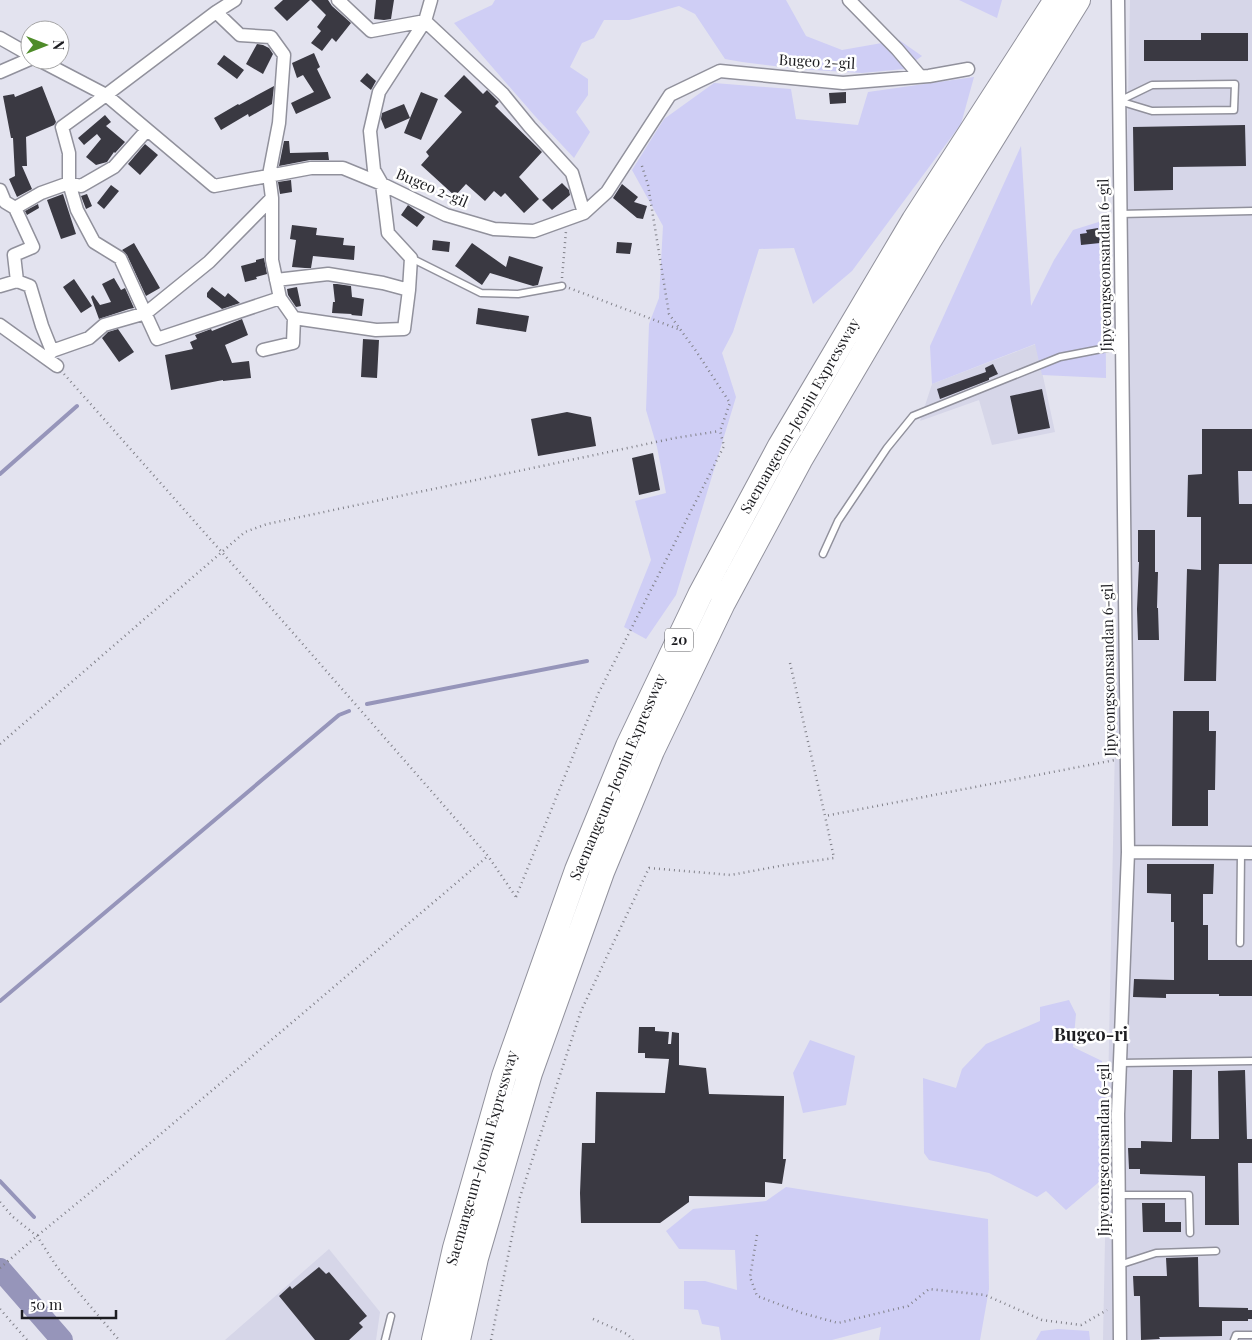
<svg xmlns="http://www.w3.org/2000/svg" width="1252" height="1340" viewBox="0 0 1252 1340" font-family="'Playfair Display',serif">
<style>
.built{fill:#d6d6e8}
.green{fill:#cfcef5}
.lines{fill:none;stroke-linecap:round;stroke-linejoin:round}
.stream{stroke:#9695ba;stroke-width:4}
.river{stroke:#9695ba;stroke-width:22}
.building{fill:#3a3942}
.lane-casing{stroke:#91919c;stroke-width:9}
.street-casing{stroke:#91919c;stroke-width:15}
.highway-casing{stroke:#91919c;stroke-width:26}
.path{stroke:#818189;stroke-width:2.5;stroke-dasharray:1 4;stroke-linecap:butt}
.lane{stroke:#fff;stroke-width:6}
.street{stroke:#fff;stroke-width:12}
.highway{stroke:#fff;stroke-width:24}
.labels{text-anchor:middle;stroke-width:5;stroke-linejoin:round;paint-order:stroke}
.shield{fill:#fff;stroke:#616164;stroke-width:1}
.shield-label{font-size:14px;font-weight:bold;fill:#1d1d21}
.street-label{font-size:15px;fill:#1d1d21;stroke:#fff}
.quarter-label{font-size:18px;font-weight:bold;fill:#1d1d21;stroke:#fff}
</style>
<rect width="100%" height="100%" fill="#e3e3ef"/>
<path class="built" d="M1130 0H1252V1340H1103Z
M1036 344 1055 432 992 445 979 400 920 421 932 384Z
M329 1249 380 1312 376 1340H225Z"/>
<path class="green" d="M495 0H786L806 36 842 50 899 40 922 56 904 69 862 73 798 69 742 62 725 59 695 14 679 6 629 20H604L594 38 582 43 570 67 588 79V95L576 112 590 132 574 158 534 115 454 23 492 5Z
M959 0H1002L997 18Z
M974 77 961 124 852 271 813 304 794 248 759 249 733 332 722 353 736 397 676 595 646 639 624 627 651 560 635 501 666 493 657 447 646 410 649 324 659 298 663 226 632 170 664 119 714 83 791 89 796 119 858 125 868 92Z
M1021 146 1031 306 1054 260 1073 230 1105 220 1106 378 1042 375 1035 344 932 384 930 346Z
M1069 1000 1076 1014 1073 1047 1102 1061 1105 1098 1099 1182 1066 1210 1046 1191 1037 1197 989 1173 929 1160 924 1153 923 1078 956 1088 962 1069 986 1044 1040 1021V1007Z
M810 1040 855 1056 846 1105 803 1113 793 1073Z
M786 1187 988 1219 989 1289 980 1340H879L881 1327 832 1340H721L719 1327 702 1324 698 1310 684 1309V1281H705L737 1290 735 1250 679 1249 666 1231 693 1209 766 1201Z
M1058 1329 1089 1331 1090 1340H1036L1041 1331Z"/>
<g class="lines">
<path class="stream" d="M0 474 77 406
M367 704 587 661
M0 1001 339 715 349 711
M0 1181 34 1217"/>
<path class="river" d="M0 1269 62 1340"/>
</g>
<path class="building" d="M283 0H310L287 21 274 8Z
M311 0H328L332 6 351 23 336 42 332 38 322 51 311 43 321 31 317 27 326 15Z
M376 0H394L391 19 384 20 374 19Z
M1201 33H1248V61H1144V40H1201Z
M257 44 263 45 269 48 273 54 263 74 246 64Z
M314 53 320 67 317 69 331 98 296 114 291 103 314 92 303 75 297 78 292 63Z
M224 55 244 70 237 79 217 64Z
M367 73 376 81 371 90 360 81Z
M464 75 483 94 487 90 499 102 495 106 542 152 519 177 539 199 524 213 505 193 501 197 494 191 485 201 466 184 455 196 421 165 429 156 426 152 462 112 444 96Z
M42 86 56 122 54 125 26 137 27 166H22L32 189 17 197 9 179 15 176 13 138H11L3 96 14 94 15 97Z
M274 86 272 104 249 117 248 114 221 130 214 118 238 104 239 105Z
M421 92 438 99 421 140 404 133 410 118 385 129 381 119 382 113 404 104 410 118Z
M846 92V103L830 104 829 93Z
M105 115 111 122 106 126 125 142 115 153 114 152 107 162 96 165 86 157 101 139 97 134 84 145 78 138Z
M1245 125 1246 166 1173 167V190L1134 191 1133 127Z
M284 141H289L290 153 328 152 329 160H310L279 166Z
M145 144 158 155 140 175 128 164Z
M291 180 292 192 280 194 278 182Z
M562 183 569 190 570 195 552 210 542 200Z
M622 184 638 197 634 202 647 206 643 219 637 218 613 198Z
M111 185 119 191 104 209 97 203Z
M63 194 76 234 61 239 47 200Z
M87 194 92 206 86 209 81 196Z
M38 204 39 208 27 215 25 211Z
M408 205 425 217 417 227 401 215Z
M292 225 317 228 316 235 344 238 343 245 355 246 354 260 313 256 311 268H305L292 267 296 240 290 239Z
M1098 228 1100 243 1081 245 1080 234 1087 233 1086 230Z
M433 240 450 242 449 252 432 250Z
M617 242 632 243 630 254 616 253Z
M134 243 160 288 146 296 127 255 122 250Z
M472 243 506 267 509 256 543 267 538 285 533 286 490 273 482 285 455 266Z
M264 258 267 274 256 277 257 279 245 282 241 266 256 262V260Z
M114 278 121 290 125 288 134 308 129 309 99 319 91 297 93 295 100 305 111 302 102 284Z
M74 279 92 306 81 313 63 287Z
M333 284H337L351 286 352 297 364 299 362 316 351 315 352 314 332 313 333 302H335Z
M212 287 225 297 228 293 240 303 222 309 207 297V293Z
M297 287 301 306 296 307 288 295 287 289Z
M478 308 529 316 526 332 476 324Z
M242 319 248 335 225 345 232 363 249 361 251 378 223 381V380L171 390 165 355 193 349 190 342 197 339 195 335 211 329 212 331Z
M118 329 134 352 119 362 102 338 108 332Z
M363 339 379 340 377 378 361 377Z
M993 364 998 374 989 378V380L940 399 937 389 986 372 985 368Z
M1042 389 1050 428 1018 434 1010 396Z
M567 412 591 417 596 446 538 456 531 419Z
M1202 429H1252V471H1238L1239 504H1252V564H1219L1216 681H1184L1187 569 1201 570V517H1187L1188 475 1202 474Z
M653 453 660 490 639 495 632 458Z
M1138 530H1155V572H1158L1157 608H1158L1159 640H1138L1137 609 1139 562H1138Z
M1173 711H1209V731H1216L1215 790H1208V826H1172Z
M1147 864H1214L1213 894H1203V925H1208V960H1252V996H1219V994H1166V998L1133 997 1134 979 1174 980V922H1171V894L1147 893Z
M639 1027H655V1031L669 1032 668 1044H671L672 1032 679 1033V1065L706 1068 709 1094 784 1096 783 1159H786L782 1184 765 1182V1197L689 1196V1202L660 1223H581L580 1193 582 1143H595L596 1092 665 1093 669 1059 645 1058V1053H638Z
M1173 1070H1192L1191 1139H1219L1218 1071 1245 1070 1247 1139H1252V1163H1238L1239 1225H1205V1176L1140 1174V1169H1129L1128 1148H1141V1141L1172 1142Z
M1142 1203H1165V1222H1181V1232H1143Z
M1198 1257 1199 1307 1248 1308V1310H1252V1319H1248V1321H1222V1336L1159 1337 1160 1339 1141 1340 1140 1296H1134L1133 1276H1167L1166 1258Z
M319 1267 326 1274 329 1272 367 1316 359 1323 363 1327 349 1340H315L279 1296 290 1286 292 1289Z"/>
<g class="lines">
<g class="lane-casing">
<path id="lane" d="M1235 84 1234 110 1152 111 1119 101 1152 85Z
M1120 214 1252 211
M411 258 481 293 518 294 562 286
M823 554 838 521 887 448 913 416 1060 357 1122 345
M1240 943 1241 853
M1120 1063 1252 1061
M1119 1195H1189L1190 1233
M1119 1265 1156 1253 1216 1251
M385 1340 391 1316
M1234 1340 1236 1335H1252"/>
</g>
<g class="street-casing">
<path id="street" d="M235 0 216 12 106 95 62 127 69 153V183L77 210 94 242 120 258 157 339 280 298
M338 0 371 31 425 21 431 0
M849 0 897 49 920 76
M1118 0 1128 852 1118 1114 1120 1340
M216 12 240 35 271 37 284 55 279 123 269 175 272 198V260L280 298 294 318 293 343 263 350
M0 38 30 55
M39 60 106 95 214 186 311 168H343L382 184 446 215 494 229 534 231 584 213 607 192 670 95 720 71 843 83 929 76 968 69
M0 72 30 59
M0 190 5 202 15 208 33 247 14 255 17 281
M15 208 41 193 69 183 81 186 114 167 147 130
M276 280 328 274 383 283 409 290
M0 286 17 281 30 286 42 326 52 351
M294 318 376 330 404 329 409 290 411 258 388 233 382 184 374 170 370 131 379 92 425 21 503 94 530 127 572 173 584 213
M0 325 57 366
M47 358 52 351 89 338 104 325 146 313 209 262 272 198
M1128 852 1252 853"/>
</g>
<g class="highway-casing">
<path id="highway" d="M434 1340 455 1248 504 1076 577 870 628 746 700 595 780 446 914 220 1056 0
M458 1340 476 1258 530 1073 602 872 652 751 723 603 800 460 929 241 1078 0"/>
</g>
<path class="path" d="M562 278 566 231
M569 288 681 330
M64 374 273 610 488 856 516 897
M790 663 825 816 1115 760
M0 744 245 532 267 524 675 438 720 431
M516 897 598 694 724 446 720 431 730 403 696 351 669 314 648 185 641 163
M0 1202 13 1217 37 1236 57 1267 119 1340
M757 1235 750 1277 757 1296 802 1313 838 1323 908 1306 929 1289 985 1295 1042 1320 1081 1325 1107 1310
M0 1268 37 1236 136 1155 488 856
M0 1309 27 1340
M593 1319 627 1334 633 1340
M491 1340 520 1197 581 1011 649 868 731 875 785 865 834 858 825 816"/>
<use href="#lane" class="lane"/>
<use href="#street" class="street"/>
<use href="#highway" class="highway"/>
</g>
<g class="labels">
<rect class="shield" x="665" y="628.5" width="28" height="23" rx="4"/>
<g class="shield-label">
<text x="679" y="645">20</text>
</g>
<g class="street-label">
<text transform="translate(817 62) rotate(3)" y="5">Bugeo 2-gil</text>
<text transform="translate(432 188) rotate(23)" y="5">Bugeo 2-gil</text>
<text transform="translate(1105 265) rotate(-91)" y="5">Jipyeongseonsandan 6-gil</text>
<text transform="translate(800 416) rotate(-60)" y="5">Saemangeum-Jeonju Expressway</text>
<text transform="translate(1109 670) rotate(-91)" y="5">Jipyeongseonsandan 6-gil</text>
<text transform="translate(618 777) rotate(-67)" y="5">Saemangeum-Jeonju Expressway</text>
<text transform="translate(1104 1150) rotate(-90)" y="5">Jipyeongseonsandan 6-gil</text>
<text transform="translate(482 1158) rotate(-74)" y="5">Saemangeum-Jeonju Expressway</text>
</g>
<g class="quarter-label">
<text x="1091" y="1041">Bugeo-ri</text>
</g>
</g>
<g transform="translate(45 45) rotate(90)"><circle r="24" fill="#ffffff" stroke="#a5a5a6"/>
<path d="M0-4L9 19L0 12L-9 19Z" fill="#4f8c2a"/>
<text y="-8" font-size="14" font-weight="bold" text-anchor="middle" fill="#1d1d21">N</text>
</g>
<path d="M22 1310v8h94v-8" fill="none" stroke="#1d1d21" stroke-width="2.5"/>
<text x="30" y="1310" font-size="15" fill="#1d1d21" stroke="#ffffff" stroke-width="4" paint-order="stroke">50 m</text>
</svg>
